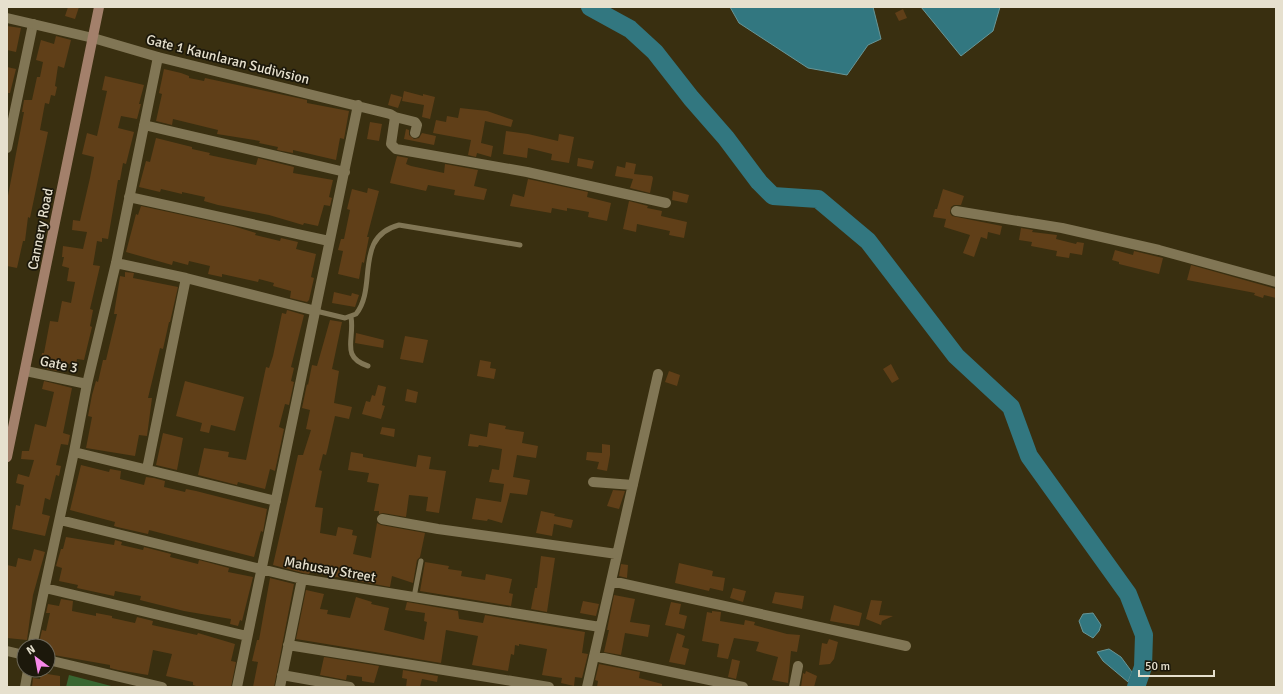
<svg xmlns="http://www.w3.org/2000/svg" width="1283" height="694" viewBox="0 0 1283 694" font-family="Signika,sans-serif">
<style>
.green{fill:#386731}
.water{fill:#327780;stroke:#689697}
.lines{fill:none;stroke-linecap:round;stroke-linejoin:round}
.river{stroke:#327780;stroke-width:18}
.building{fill:#603f18}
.service{stroke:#817655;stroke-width:5}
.minor{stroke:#817655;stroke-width:10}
.tertiary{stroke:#817655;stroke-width:10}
.secondary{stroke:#a3806b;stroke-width:10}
.labels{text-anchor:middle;stroke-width:3.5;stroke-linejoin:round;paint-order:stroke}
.street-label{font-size:14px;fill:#e6e0ce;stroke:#1c180b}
</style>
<rect width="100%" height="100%" fill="#392f10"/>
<path class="green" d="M69 675 115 687H66Z"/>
<path class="water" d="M730 7H873L881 39 868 45 847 75 808 68 739 23Z
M921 7H1000L993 31 961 56Z
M1093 613 1101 625 1099 631 1093 638 1083 632 1079 621 1083 614Z
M1109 649 1121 657 1132 672 1128 682 1103 661 1097 652Z"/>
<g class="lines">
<path class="river" d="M590 7 630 29 655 52 691 98 726 138 759 182 773 196 818 199 868 241 956 356 1011 407 1029 456 1128 594 1144 635 1143 667 1136 687"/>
</g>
<path class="building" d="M68 7H79L75 19 65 16Z
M903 9 907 18 899 21 895 13Z
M7 26 21 28 16 52 7 50Z
M56 36 71 40 64 68 58 66 55 86 57 87 55 96 51 95 49 104 45 103 40 130 48 132 30 218 28 217 25 241H23L17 268 7 266V201L24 112H22L24 100H32L37 77H40L43 62 36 60 41 40 54 44Z
M7 67 16 69 10 93H7Z
M164 69 181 73 189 76V78L204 81 205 78 307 100V103L349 111 344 139 340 138 336 160 293 150V153L277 150 278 147 259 143 260 141 217 134 218 130 173 119 172 125 156 121 162 94 159 93Z
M105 76 144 85 139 104H141L137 119 121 116 118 128 134 132 126 164 123 163 120 180H118L108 239 102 238V242L97 241 93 265 100 266 90 309 93 310 90 326 92 327 84 360 77 359 76 365 59 362 57 371 47 369 48 365 40 364 42 353H44L50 321 58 322 62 301 71 303 75 282 67 281 69 268 62 266 64 257H62L63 246 83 249 87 232 72 230 73 220 80 221 90 178 94 157 82 154 87 133 97 136 107 91 102 90Z
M404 91 423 96V94L435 97 430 119 422 117 424 105 402 101Z
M391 94 402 97 398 108 388 105Z
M460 108 487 111 513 120 511 127 485 121 481 143 493 146 491 157 477 153 476 157 468 155 471 140 433 133 436 120 446 122 447 116 458 118Z
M370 122 382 124 379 141 367 139Z
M406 129 409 130V135L414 139 419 138 422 133 436 136 434 145 404 139Z
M506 131 528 134 558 141 559 134 574 137 569 163 551 160 552 154 528 148 527 158 503 154Z
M156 138 192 147V149L210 153 209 155 256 165 258 158 294 167 293 173 333 180 329 197 332 198 330 206 324 205 318 226 304 223 303 225 269 215 218 205 204 201 205 197 182 192V194L161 189 160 192 139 187 146 161 150 162Z
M397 156 408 158 406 164 411 166 444 173 445 164 478 170 474 186 487 189 484 200 454 195 455 190 428 185 426 191 390 183Z
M578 158 594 161 592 169 577 166Z
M626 162 636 164 634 174 652 176 653 178 650 193 630 188 633 179 615 176 617 166 625 168Z
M528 179 588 192 587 197 611 203 607 221 588 217 589 212 567 208V211L552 208 551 213 510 206 513 194 524 197Z
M368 188 379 191 367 237H369L364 263 362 262 359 279 338 274 343 251 338 250 341 239H344L350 210 347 209 352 189 367 193Z
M943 189 964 196 961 205H954L951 207 950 213 952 216 1002 226 1000 235 988 232 987 239 981 237 974 257 963 253 970 235 944 227 946 219 933 217 935 209H937Z
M673 191 689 195 687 203 672 200Z
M629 201 648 206 647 208 662 211 661 216 687 222 684 238 669 235 670 231 637 224 636 232 623 229Z
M141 206 233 226 256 233 255 235 280 241 281 238 298 242 296 249 316 254 311 277 314 278 309 300 307 302 290 298 291 291 273 286 274 283 259 279 258 282 222 274V277L208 274 210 266 189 261 188 265 173 261 172 265 126 252 136 214 138 215Z
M1021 228 1033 230 1032 232 1057 235 1056 239 1076 244 1077 242 1084 243 1082 255 1070 253 1069 258 1056 256 1057 251 1031 246 1032 242 1019 240Z
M1115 250 1133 255 1134 251 1163 258 1159 274 1119 264V262L1112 260Z
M1191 265 1276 289V298L1264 295 1263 298 1254 295 1255 293 1187 280Z
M125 272 134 273 133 278 178 287 170 322H169L163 349 160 348 148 398H152L147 436 139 435 135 456 86 448 92 417 88 416 92 395 96 381 98 382 103 360H106L117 314H114L120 276 125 277Z
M334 292 351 296 352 293 359 295 355 307 332 303Z
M287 310 304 315 291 367 294 368 291 381 294 382 289 405 285 404 279 427 284 429 275 471 270 469 265 489 238 482 237 485 198 475 204 448 229 452 228 457 246 460 266 367 269 368 273 356 282 313 286 314Z
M330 320 342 322 332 369 339 371 334 403 352 407 349 419 335 416 328 447 326 455 323 454 319 470 322 471 315 507 323 508 320 533 336 536 338 527 353 530 352 535 357 536 353 554 371 558 377 523 381 525 425 533 420 557 417 560 413 583 392 576 390 587 310 572 309 574 303 573 273 565 298 455H303L311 430 306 429 310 410 302 408 307 384 308 385 312 365 317 366Z
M356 333 384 340 383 348 355 343Z
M405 336 428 340 423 363 400 359Z
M480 360 491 362 490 368 496 369 494 379 477 376Z
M891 364 899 379 892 383 883 369Z
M669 371 680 375 677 386 665 382Z
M44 381 72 388 63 433 70 435 68 445 61 444 56 465 61 466 59 476 56 475 50 500 45 498 42 514 50 516 45 536 12 529 16 505 20 506 24 485 16 483 18 474 29 477 34 460 21 459 22 451H29L35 424 46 427 54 392 42 389Z
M185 381 244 397 235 431 211 425 209 433 200 431 202 423 176 416Z
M378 385 386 387 382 405 385 406 381 419 362 414 366 401 370 402 372 395 375 396Z
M407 389 418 392 416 403 405 401Z
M489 423 506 426 505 429 524 432 522 443 538 446 536 458 517 455 513 477 530 480 527 495 510 493 502 523 488 519 487 521 472 519 476 498 501 502 504 484 489 482 492 469 499 470 502 449 479 445 478 447 468 446 470 434 487 437Z
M382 427 395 429 394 437 380 434Z
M163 433 183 438 177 470 156 465Z
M602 444 610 445V455L607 471 597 469 599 462 586 460 587 452 602 453Z
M351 452 363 454V457L416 467 418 455 431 457 429 469 446 471 439 513 426 511 428 497 409 495 406 517 383 513 379 514V511H374L379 484 367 482 369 473 348 470Z
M81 465 109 472 110 469 121 471 120 479 144 485 146 477 154 478 165 481 164 487 185 492 186 489 196 491 267 509 263 532 261 531 254 557 149 530 148 534 117 527 114 526 115 522 70 510Z
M613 490 625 491 619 509 607 506Z
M541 511 555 514 554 516 573 520 571 528 554 524 552 536 536 533Z
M66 537 114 545 115 540 122 542 121 545 143 550 144 547 171 554 170 557 198 564 199 560 229 568 228 572 253 577 242 621 240 620 238 626 230 624 231 619 184 611 140 600 141 596 115 591 114 596 77 588 78 585 59 581 62 568 56 566 61 549H63Z
M34 549 45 552 33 595 27 640 7 638V565L16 567 18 558 31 561Z
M541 556 555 558 547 612 531 609 535 588H537Z
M425 562 449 566 448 569 462 571 461 576 485 580 486 574 512 579 509 593 513 594 511 606 420 591Z
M679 563 713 571 712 576 725 578 723 591 710 588 709 591 675 583Z
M621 564 628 565 627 578 619 576Z
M270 578 294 584 274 687H253L258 662 252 661 257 640H259Z
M733 588 746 591 743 602 730 598Z
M306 590 324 594 320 609 328 610 327 614 350 618 356 597 372 602 371 604 389 608 384 630 424 640 427 622 424 621 425 613 405 610 407 602 458 611 459 619 483 623 485 615 585 632 582 653 588 654 582 678 575 677 574 686 561 683 562 678 542 675 547 649 519 644V646L515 645 514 655 511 654 508 671 472 665 478 636 446 630 441 663 296 639Z
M775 592 804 596 802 609 772 603Z
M614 595 635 599 630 622 650 625 648 637 625 633 621 655 604 652 609 630H607Z
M61 599 73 601 72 611 96 616V613L112 616V618L135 623 137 617 153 621 152 625 197 635 198 633 235 644 231 661 236 662 231 687H199L193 685V682L166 676 172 654 153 650 148 675 118 670 110 668V665L48 654V646H40L39 643 42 630 46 631 50 613H46L48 604 59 606Z
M871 600 882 601 879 615 893 616 882 621 881 625 866 619Z
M583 601 599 604 596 616 580 613Z
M671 602 681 604 679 614 687 616 684 629 665 625Z
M834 605 862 613 859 626 830 621Z
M712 611 721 612 720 621 744 625 745 620 755 622 754 625 787 634 800 635 797 652 791 651 788 683 772 680 778 657 756 651 759 642 734 638 728 659 717 657 719 644 702 641 707 612 712 613Z
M677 633 685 636 682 647 689 649 685 665 669 662Z
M829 639 838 642 834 659 830 664 819 665 822 643 827 644Z
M324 657 379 666 374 683 362 681V677L347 675 346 680 320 675Z
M732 659 740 661 736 679 728 677Z
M599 664 640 672 639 678 662 684V687H597L598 681 595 680Z
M403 670 438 676 437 682 422 679 420 687H406L407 679 402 678Z
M806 671 817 676 814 687H801L803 673 805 674Z
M41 673 60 676V687H32L33 678 40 679Z"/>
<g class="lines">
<path class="service" d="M316 311 345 318 356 314C378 287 353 237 399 225L520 245
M351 317C355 339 340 357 368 366
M414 597 421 561"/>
<path class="minor" d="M93 38 158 57 390 114 395 117 391 144 396 149 527 172 666 203
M395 117 415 122 417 125 415 133
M144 125 345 172
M7 148 33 24
M129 197 329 241
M956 211 1062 228 1159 250 1276 282
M116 263 186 278 316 311
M26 371 87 384
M74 452 276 501
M147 469 186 278
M593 482 633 485
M382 519 438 529 617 554
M60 520 302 579 600 627
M611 581 906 646
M45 588 247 636
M288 645 549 687
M32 646 74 452 87 384 116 263 158 57
M7 651 24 655
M594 656 743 687
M48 660 162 687
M282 675 350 687
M25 687 28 670
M237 687 358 105
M280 687 302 579
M587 687 658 374
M794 687 798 666"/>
<path class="tertiary" d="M7 18 93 38"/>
<path class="secondary" d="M7 457 99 7"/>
</g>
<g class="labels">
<g class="street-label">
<text transform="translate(228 59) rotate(14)" y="5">Gate 1 Kaunlaran Sudivision</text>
<text transform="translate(40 229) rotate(-79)" y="5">Cannery Road</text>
<text transform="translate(59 364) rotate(12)" y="5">Gate 3</text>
<text transform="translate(330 569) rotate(10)" y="5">Mahusay Street</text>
</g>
</g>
<rect width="1283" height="694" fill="none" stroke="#e6e0ce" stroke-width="16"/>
<g transform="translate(36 658) rotate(328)"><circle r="19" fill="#1c180b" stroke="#6d6859"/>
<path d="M0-3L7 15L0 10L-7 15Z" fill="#f888ea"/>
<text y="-6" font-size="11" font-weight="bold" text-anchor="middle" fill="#e6e0ce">N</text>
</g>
<path d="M1139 670v6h75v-6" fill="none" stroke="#e6e0ce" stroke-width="2"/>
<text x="1145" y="670" font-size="12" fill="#e6e0ce" stroke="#1c180b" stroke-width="3" paint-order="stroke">50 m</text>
</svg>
